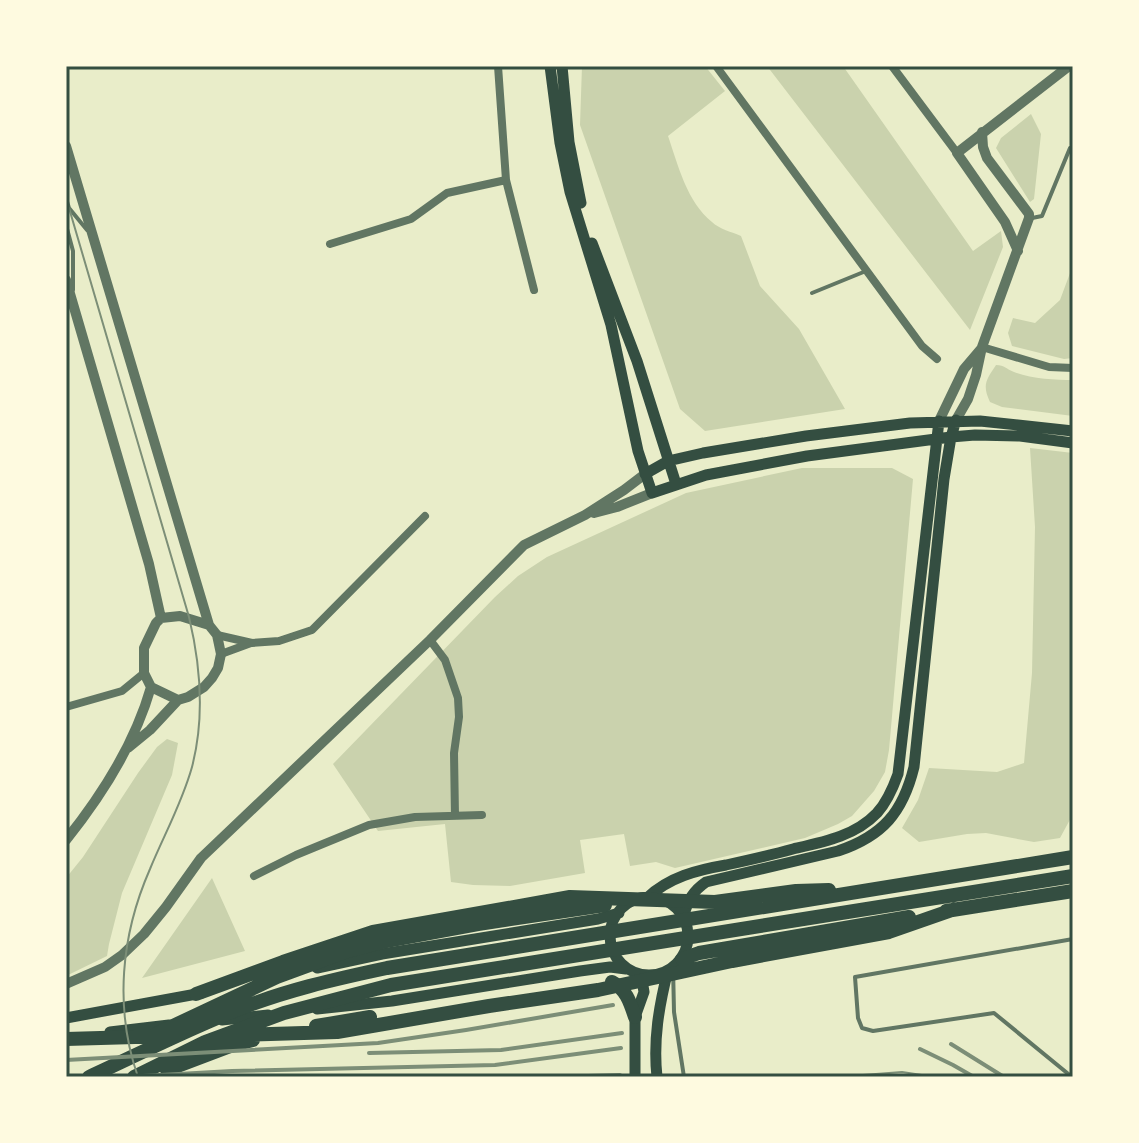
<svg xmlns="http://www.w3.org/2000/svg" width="1139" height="1143" viewBox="0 0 1139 1143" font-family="Commissioner,sans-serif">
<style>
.green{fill:#cad2ad}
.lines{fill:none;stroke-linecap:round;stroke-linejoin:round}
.service{stroke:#617663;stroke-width:4}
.minor{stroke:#617663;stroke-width:8}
.tertiary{stroke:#617663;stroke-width:10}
.secondary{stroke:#344e41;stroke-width:11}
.trunk{stroke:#344e41;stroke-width:14}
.tram{stroke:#7c8e77;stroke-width:2}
.rail{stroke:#7c8e77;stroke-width:4}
.neatline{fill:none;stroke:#344e41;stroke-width:3}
</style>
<rect width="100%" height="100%" fill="#e9edc9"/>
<path class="green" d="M582 66H705L725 91 668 136C678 165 687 202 712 222 719 229 732 232 741 236L760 286 799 329 845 409 705 431 680 409 580 125Z
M767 66H843L973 251 1001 231 1003 247 970 330Z
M1031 114 1041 134 1034 199 1030 202 996 148 1001 138Z
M1073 265V358L1064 359 1012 346 1008 333 1013 318 1035 323 1060 300Z
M996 365C1005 365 1006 369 1014 372 1031 379 1055 380 1073 380V416L1002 407 990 402C982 385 986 380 996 365Z
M1030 448 1073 453V814L1060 838 1034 842 986 833 967 834 919 842 902 828 918 800 929 768 997 772 1024 763 1032 673 1035 527Z
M802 468H892L913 479 889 750 885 772 874 791 852 816 838 824 805 838 675 868 656 862 630 866 624 834 580 840 585 873 510 886 473 885 451 882 445 824 378 831 333 764 495 597 518 576 547 557 686 493Z
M167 739 178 743 172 775 122 893 109 944 107 956 66 976V878L83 857 138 773 157 747Z
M212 878 245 951 142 978Z"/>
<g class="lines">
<path class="service" d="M66 198 69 208 87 230
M1032 218 1042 216 1070 148
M66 225 73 251V290
M812 293 866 271
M673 966 674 1012 684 1077
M1072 1077 994 1013 873 1031 862 1028 858 1018 855 977 1073 939"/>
<path class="minor" d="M498 66 506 180 534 290
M716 66 922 346 937 359
M892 66 957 153
M330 244 411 219 447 193 506 180
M982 347 1049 367 1073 368
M217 635 252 643 279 641 312 630 425 516
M430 640 445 660 458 698 459 717 454 753 455 816
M221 654 251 643
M66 707 122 691 144 673
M254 876 296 855 369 825 415 817 482 815"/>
<path class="tertiary" d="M66 146 209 625 217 635 221 654 218 668 212 678 204 687 188 697 178 700 150 730 128 748
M1018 251 1005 222 957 153 1069 66
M66 280 149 564 161 618
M956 420 968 399 976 375 982 347 1029 218V214L987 158 983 147 982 132
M939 421 964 369 981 349
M594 513 617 507 652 493
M178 700 151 687 144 673V648L156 623 161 618 180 616 209 625
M66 840C103 794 135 743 151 687
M66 984 105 967 122 955 144 934 166 907 201 858 430 640 524 545 585 515 624 490 645 474"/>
<path class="secondary" d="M550 66 560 143 570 192 611 325 638 451 652 493 706 475 807 456 951 437 975 435 1020 436 1073 443
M562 66 569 142 581 203
M592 243 637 361 676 484
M645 474 668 461 703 453 806 436 910 423 980 421 1073 431
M610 936a39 39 0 1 1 78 0a39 39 0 1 1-78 0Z
M647 898C669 877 697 870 726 865 749 860 771 855 793 849 824 842 855 836 877 813 887 802 893 788 898 774L939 421
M684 915C688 900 693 891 706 882L838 851C883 836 903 812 914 767L944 479 951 437 956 420
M317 968 382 954 598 919 619 913
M317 1009 392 1001 580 971 610 967 626 969
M66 1018 202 993
M222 1020 268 1015
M110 1032 169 1025
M635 1077V1017L644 992 643 986 637 975
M657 1077C653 1040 659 1006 668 970"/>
<path class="trunk" d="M946 911 1073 891
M682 959 699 953 909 917
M612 982C626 989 630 1002 635 1017
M196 994 283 962 373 932 570 897 715 902 796 891 829 890
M316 1026 370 1017
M156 1034 277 977 348 951 386 941 478 924 605 905
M234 1035 337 1032 489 1006 598 990 732 961 889 932 955 909
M66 1039 170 1036
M167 1070 233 1045 253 1040
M89 1077C137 1055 184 1031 234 1011 283 991 335 979 387 968L1073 857
M134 1077 205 1042 284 1013 391 985 1073 876"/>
<path class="tram" d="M69 208 189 617C201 667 205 717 192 767 182 803 164 835 150 869 121 935 114 1008 138 1077
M837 1077 902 1072 935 1077"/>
<path class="rail" d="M951 1044 1004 1077
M920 1049 953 1065 974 1077
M369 1053 501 1050 622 1033
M66 1060 378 1043 466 1030 613 1005
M125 1077 232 1071 495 1065 621 1048
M557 1077 620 1075"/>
</g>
<rect width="1139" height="1143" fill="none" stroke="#fefae0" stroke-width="136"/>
<rect x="68" y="68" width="1003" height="1007" class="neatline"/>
</svg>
